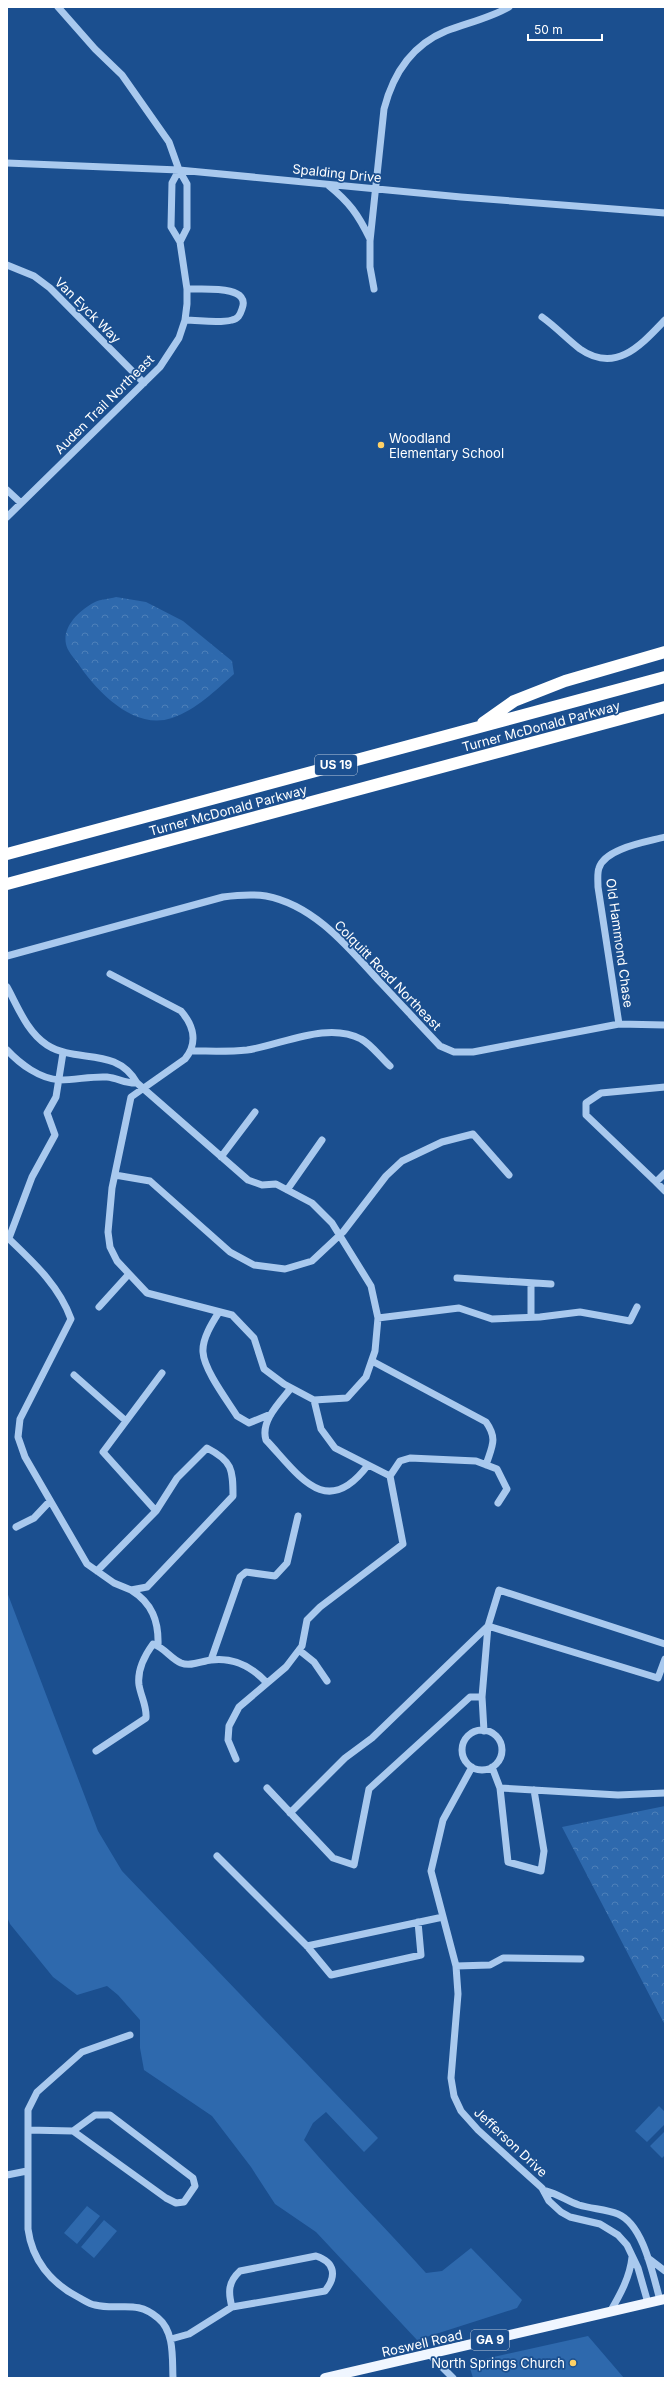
<svg xmlns="http://www.w3.org/2000/svg" width="672" height="2385" viewBox="0 0 672 2385" font-family="Inter,sans-serif">
<style>
.grass{fill:#2e69ad}
.forest{fill:url(#forest-crowns)}
.lines{fill:none;stroke-linecap:round;stroke-linejoin:round}
.minor{stroke:#a9c9ee;stroke-width:7}
.major{stroke:#f0f6ff;stroke-width:10}
.highway{stroke:#fff;stroke-width:12}
.poi-dot{fill:#ffd166;stroke:#1b4f8f;stroke-width:1.5}
.labels{text-anchor:middle;stroke-width:3.5;stroke-linejoin:round;paint-order:stroke}
.shield{fill:#1b4f8f;stroke:#bbcadd;stroke-width:1}
.shield-label{font-size:12px;font-weight:bold;fill:#fff}
.street-label{font-size:13px;fill:#fff;stroke:#1b4f8f}
.poi-label{font-size:13px;fill:#fff;stroke:#1b4f8f;text-anchor:start}
</style>
<defs>
<pattern id="forest-crowns" width="20" height="18" patternUnits="userSpaceOnUse"><rect width="20" height="18" fill="#2e69ad"/><path d="M2 6a3 3 0 1 1 6 0M12 15a3 3 0 1 1 6 0" fill="none" stroke="#4d80b9"/></pattern>
</defs>
<rect width="100%" height="100%" fill="#1b4f8f"/>
<path class="grass" d="M7 1592 98 1831 122 1871 378 2138 364 2152 326 2112 313 2123 304 2140C343 2186 386 2228 426 2273L442 2271 471 2248 522 2300 517 2308 417 2340 316 2232 275 2204 251 2167 212 2116 144 2070 140 2048V2020L118 1995 107 1986 77 1995 53 1977 10 1924 7 1917Z
M659 2106 665 2112V2124L647 2142 635 2131Z
M665 2131V2155L662 2158 650 2146Z
M87 2206 100 2216 77 2244 64 2233Z
M104 2220 117 2231 94 2258 81 2247Z
M588 2336 624 2378H473L470 2368 474 2362 489 2358Z"/>
<path class="forest" d="M116 597 146 602 183 621 232 661 234 674C216 690 196 710 172 718 134 731 96 691 77 662 73 657 67 650 66 644 62 626 81 609 95 602 101 599 109 599 116 597Z
M665 1806V2025L562 1827Z"/>
<g class="lines">
<path class="minor" d="M58 7 95 49 122 75 169 142 179 170 187 184V228L180 242
M7 163 179 170 461 197 665 213
M328 185C349 202 358 214 370 239
M7 265 34 276 50 288 144 383
M374 289 370 267V241L384 109C393 74 412 45 446 31 467 23 490 18 509 7
M542 317C556 327 567 339 580 349 616 374 641 345 665 320
M185 320C199 320 218 324 232 320 238 319 240 315 242 309 252 284 200 290 187 289
M7 490 21 503
M7 517 160 367 179 338 185 320 187 304V289L180 242 171 227 172 183 179 170
M7 956 223 897C238 895 252 894 266 896 314 905 348 947 379 981 399 1002 419 1024 440 1046L454 1052H473L619 1024 665 1025
M110 974 181 1011C194 1026 198 1043 185 1059L131 1097 112 1188 108 1232 110 1247 117 1261 147 1293 232 1315 254 1338 264 1369 284 1384 314 1400 321 1429 335 1448 390 1476 403 1544 320 1607 307 1620 302 1646 286 1667 239 1707 229 1726 228 1740 236 1759
M7 987C18 1007 27 1032 47 1045 77 1064 116 1046 137 1083L248 1180 262 1185 276 1184 312 1203 332 1223 371 1286 378 1318 375 1351 366 1377 347 1398 314 1400
M619 1024 598 887C598 881 597 873 599 868 605 848 647 842 665 837
M7 1050C20 1064 40 1079 60 1080 76 1080 92 1076 107 1077 118 1078 126 1084 137 1083
M192 1051C210 1051 229 1052 247 1050 282 1045 327 1021 361 1039 371 1044 381 1058 390 1066
M665 1087 601 1093 586 1103V1115L656 1182 665 1173
M221 1157 255 1112
M115 1175 150 1181 230 1252 254 1265 285 1269 312 1261 343 1232 386 1176 402 1161 442 1142 473 1134 509 1175
M656 1182 665 1191
M287 1190 322 1140
M7 1237C32 1261 59 1285 71 1319L20 1419 18 1437 25 1457 87 1564 114 1583 131 1590 147 1587 233 1496C233 1469 232 1461 207 1448L177 1478 156 1511 103 1452 162 1373
M9 1238 32 1177 55 1135 47 1113 56 1097 63 1053
M457 1278 551 1284
M99 1307 128 1275
M219 1312C212 1323 202 1339 203 1352 204 1370 227 1400 237 1416L249 1423 271 1414
M531 1317V1283
M378 1318 459 1308 492 1319 540 1317 580 1312 630 1321 637 1307
M372 1361 486 1422C498 1439 492 1446 486 1465
M74 1375 126 1421
M291 1388C280 1402 260 1421 266 1440 299 1475 326 1521 368 1465
M390 1476 400 1461 410 1458 476 1461 497 1469 507 1489 498 1503
M16 1527 34 1518 50 1501
M97 1571 156 1511
M131 1590C152 1603 159 1621 158 1646
M665 1644 499 1590 488 1626 658 1678 665 1659
M299 1650 314 1662 327 1681
M211 1660 240 1577 246 1572 275 1576 287 1563 298 1516
M462 1750a20 20 0 1 1 40 0a20 20 0 1 1-40 0Z
M484 1731 482 1697 488 1626
M96 1751 146 1718C147 1706 141 1697 139 1685 137 1670 145 1655 153 1644 165 1648 170 1658 181 1663 191 1667 202 1661 211 1660 234 1657 251 1666 266 1682
M472 1767 443 1820 431 1871 456 1966 458 1994 451 2078 454 2096 461 2111 478 2130 542 2188 549 2201 561 2212 570 2217 600 2224 618 2235 627 2245 638 2268 648 2303
M492 1767 500 1788 618 1795 665 1793
M267 1788 333 1858 354 1865 369 1789 470 1697H482
M500 1788 508 1862 541 1871 544 1851 534 1790
M290 1813 345 1758 372 1738 488 1626
M217 1856 307 1946 331 1975 421 1955 418 1922
M307 1946 443 1917
M456 1966 490 1965 503 1958 581 1959
M130 2035 82 2052 37 2092 28 2110V2229C32 2260 51 2283 78 2297 84 2300 89 2304 95 2305 120 2311 136 2299 158 2318 175 2332 172 2359 173 2378
M28 2130 73 2131 166 2198 176 2203 184 2202 195 2186 193 2178 110 2115H95L73 2131
M7 2175 27 2171
M546 2191C558 2194 567 2201 579 2205 592 2209 606 2209 618 2214 644 2225 653 2276 660 2300
M648 2258 665 2271
M610 2312C620 2295 630 2277 632 2257
M171 2339 189 2334 232 2307 325 2291C337 2276 335 2262 316 2256L240 2271C228 2282 228 2292 232 2307
M430 2355 453 2378"/>
<path class="major" d="M325 2378 665 2299"/>
<path class="highway" d="M483 723 514 701 565 681 665 652
M7 854 665 677
M7 884 665 707"/>
</g>
<g class="poi-dot">
<circle cx="381" cy="445" r="4"/>
<circle cx="573" cy="2363" r="4"/>
</g>
<g class="labels">
<g class="shield">
<rect x="315" y="755" width="42" height="20" rx="3"/>
<rect x="471" y="2330" width="38" height="20" rx="3"/>
</g>
<g class="shield-label">
<text x="336" y="769">US 19</text>
<text x="490" y="2344">GA 9</text>
</g>
<g class="street-label">
<text transform="translate(337 173) rotate(6)" y="5">Spalding Drive</text>
<text transform="translate(88 310) rotate(45)" y="5">Van Eyck Way</text>
<text transform="translate(104 404) rotate(-45)" y="5">Auden Trail Northeast</text>
<text transform="translate(541 726) rotate(-15)" y="5">Turner McDonald Parkway</text>
<text transform="translate(228 810) rotate(-15)" y="5">Turner McDonald Parkway</text>
<text transform="translate(620 943) rotate(82)" y="5">Old Hammond Chase</text>
<text transform="translate(388 975) rotate(46)" y="5">Colquitt Road Northeast</text>
<text transform="translate(511 2142) rotate(43)" y="5">Jefferson Drive</text>
<text transform="translate(422 2343) rotate(-13)" y="5">Roswell Road</text>
</g>
<g class="poi-label">
<text x="389" y="443">Woodland<tspan x="389" dy="15">Elementary School</tspan></text>
<text x="565" y="2368" text-anchor="end">North Springs Church</text>
</g>
</g>
<rect width="672" height="2385" fill="none" stroke="#ffffff" stroke-width="16"/>
<path d="M528 34v6h74v-6" fill="none" stroke="#ffffff" stroke-width="2"/>
<text x="534" y="34" font-size="12" fill="#ffffff" stroke="#1b4f8f" stroke-width="3" paint-order="stroke">50 m</text>
</svg>
